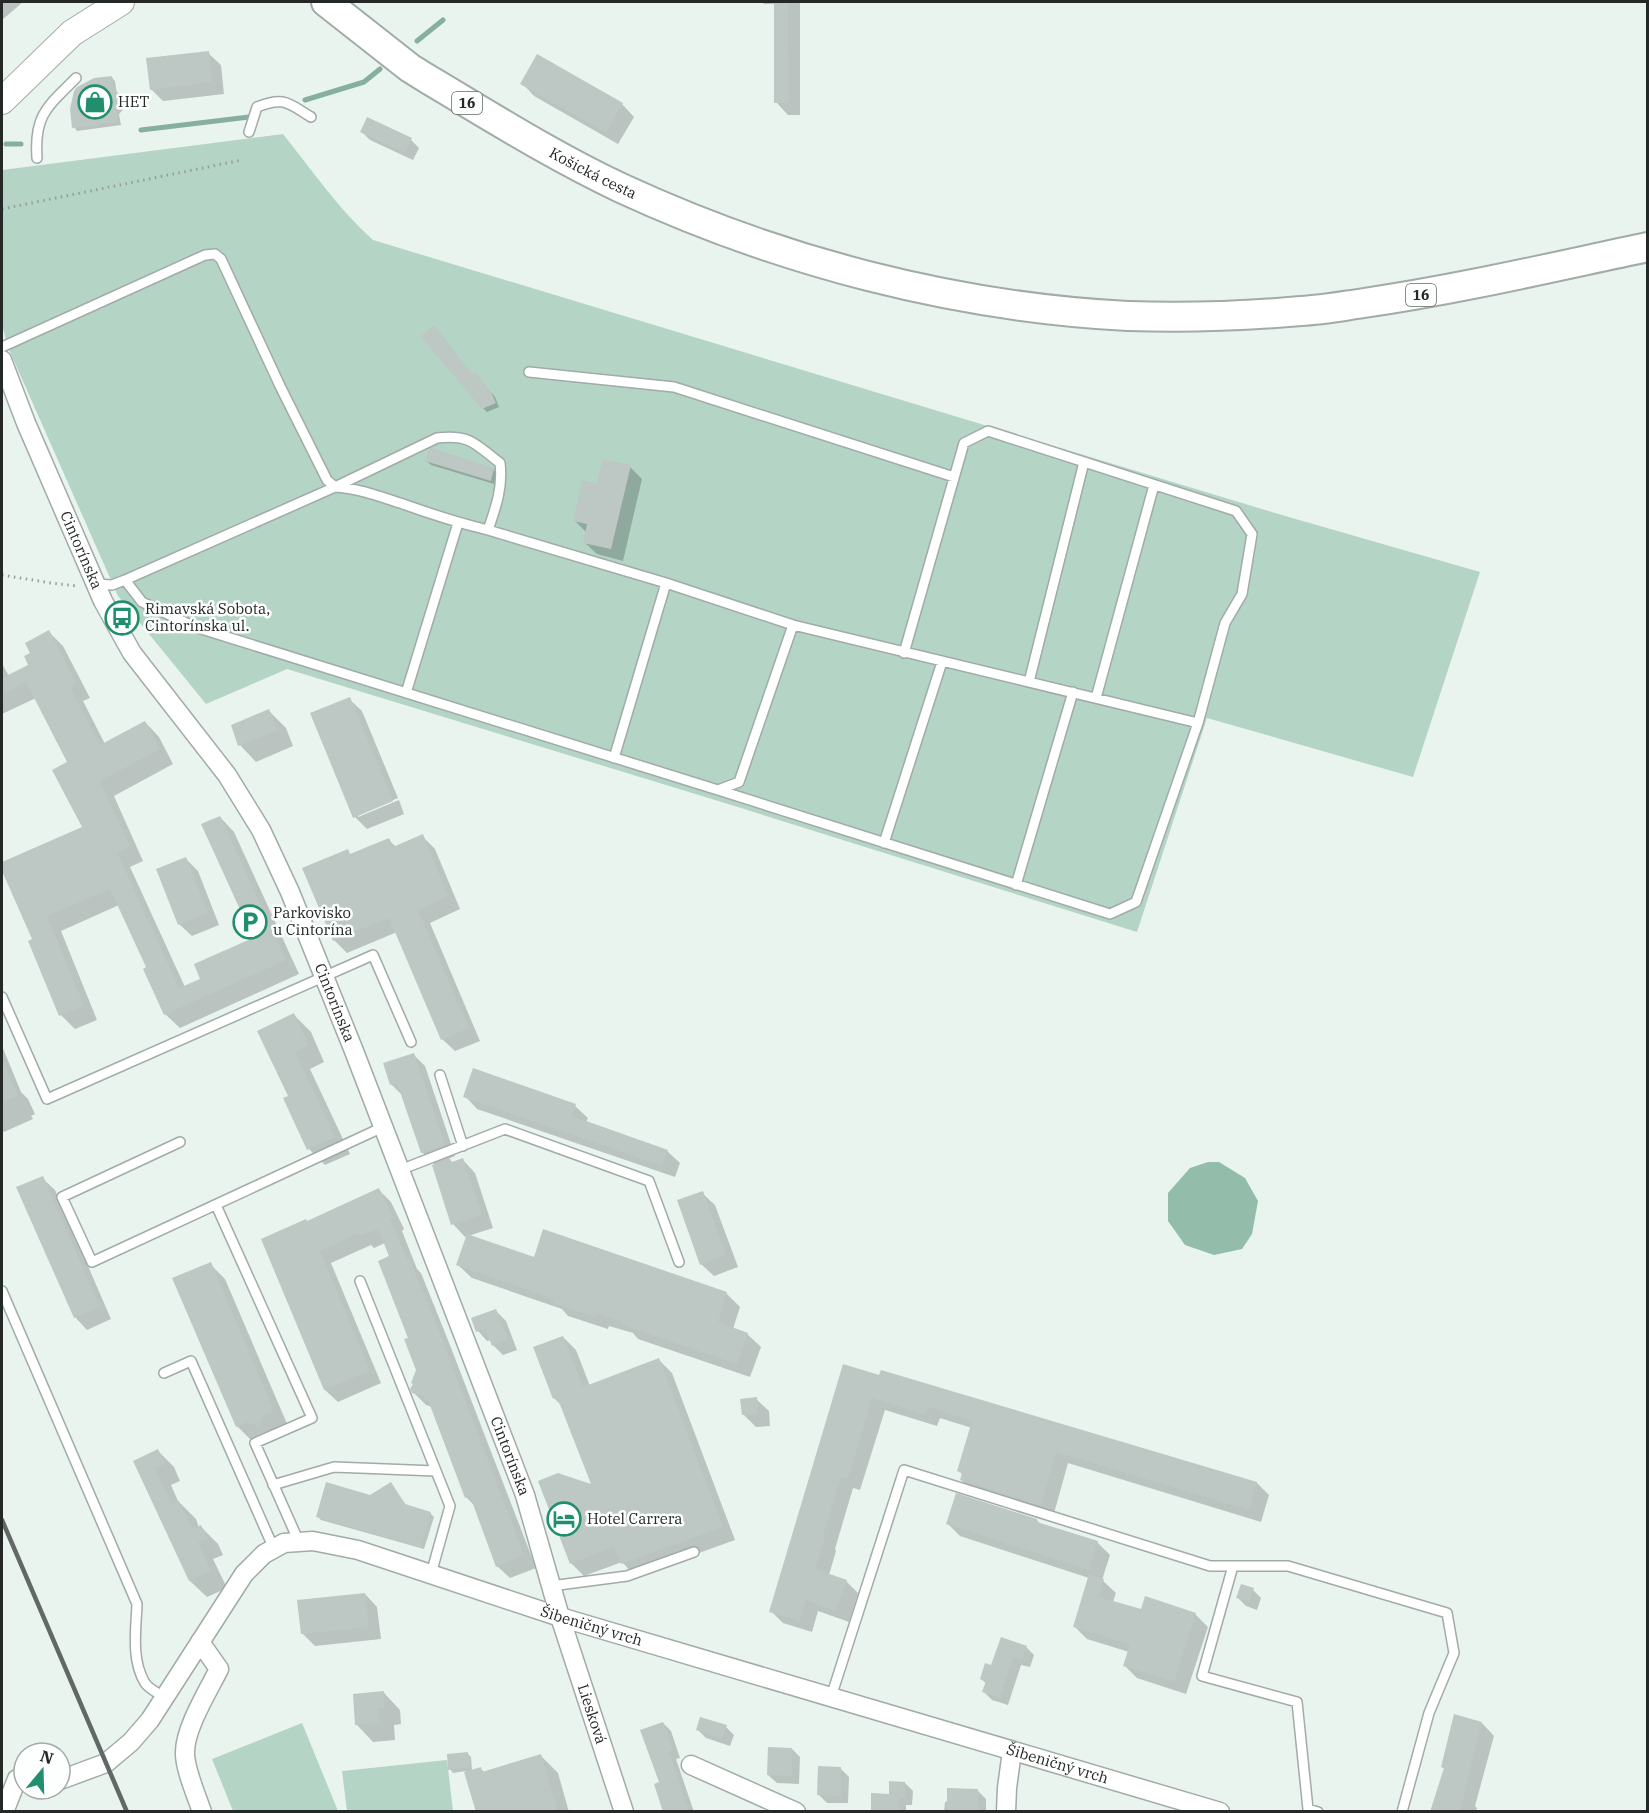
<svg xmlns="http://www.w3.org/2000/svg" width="1649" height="1813" viewBox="0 0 1649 1813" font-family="'IBM Plex Serif',serif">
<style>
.green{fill:#b4d4c6}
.forest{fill:#93bcab}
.shadow{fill:#0003}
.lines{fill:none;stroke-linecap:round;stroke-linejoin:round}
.stream{stroke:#87af9f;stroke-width:5}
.building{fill:#bdc7c3}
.lane-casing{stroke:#a1aba7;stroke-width:12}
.street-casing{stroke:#a1aba7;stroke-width:21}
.secondary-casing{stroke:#a1aba7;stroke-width:28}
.primary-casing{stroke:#a1aba7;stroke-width:32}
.path{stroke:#969e9a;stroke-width:3;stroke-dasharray:1.5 4.5;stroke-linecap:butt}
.lane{stroke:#fff;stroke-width:9}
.street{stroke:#fff;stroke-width:18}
.secondary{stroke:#fff;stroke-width:26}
.primary{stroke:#fff;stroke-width:28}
.rail{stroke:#626866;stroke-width:4.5}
.labels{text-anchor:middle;stroke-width:5;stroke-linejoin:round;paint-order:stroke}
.shield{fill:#fdfffe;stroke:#656867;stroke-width:1.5}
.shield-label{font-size:14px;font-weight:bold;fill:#242826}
.poi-label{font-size:15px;fill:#242826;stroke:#fdfffe;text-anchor:start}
.street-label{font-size:15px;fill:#242826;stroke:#fdfffe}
</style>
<rect width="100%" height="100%" fill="#e9f4ef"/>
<path class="green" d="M283 134C312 170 339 210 373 240L1275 513 1480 572 1413 777 1207 718 1137 932 728 804 287 669 206 704 118 596 7 345 2 324V170Z
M302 1723 338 1811H233L212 1759Z
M447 1760 453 1811H347L342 1771Z"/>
<path class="forest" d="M1208 1162H1219L1245 1178 1258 1201 1252 1234 1242 1249 1214 1255 1185 1245 1168 1221V1193L1190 1168Z"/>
<path class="shadow" d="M2 2H23L2 20Z
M762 2H800V115H788L776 102 775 4H764Z
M208 53 221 65 224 94 163 101 151 89Z
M112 78 115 81 117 95 128 104 119 114 121 125 77 131 74 127Z
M522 83 622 104 634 117 618 144 534 96Z
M362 132 411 140 419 148 413 160 370 140Z
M473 375 478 377 495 397 499 407 487 412 480 405Z
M427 461 493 469 496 473 494 484 431 465Z
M630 467 642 479 623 561 597 554 584 542 587 533 574 520 598 486Z
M49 632 63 646 90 698 83 701 105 744 145 722 159 737 173 764 114 796 143 861 130 867 185 987 201 980 255 938 220 817 234 832 299 974 180 1028 165 1014 148 968 119 905 61 931 97 1020 75 1029 61 1015 34 940 2 867V864L84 828 69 763 36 698 2 714V664L9 676 30 665 32 654Z
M349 699 362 711 398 798 358 814V817L399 800 404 814 367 829 355 817Z
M269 711 286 728 293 746 256 762 240 745Z
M422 836 435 849 460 909 430 923 480 1041 455 1051 442 1039 397 932 347 953 334 940 347 851 351 855 388 839 396 847Z
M186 859 198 871 219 925 192 936 179 924Z
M294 1015 311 1032 324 1062 310 1069 350 1154 325 1165 309 1149 290 1097Z
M2 1046 21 1092 28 1099 35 1114 31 1116 33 1119 4 1132 2 1129Z
M414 1055 425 1066 455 1156 448 1159 453 1163 463 1160 475 1173 493 1228 465 1237 453 1224 435 1165 422 1152 404 1097 392 1085 385 1064Z
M474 1070 575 1106 588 1118 586 1122 667 1151 680 1163 675 1177 477 1109 465 1096Z
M42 1178 55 1190 111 1319 87 1330 75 1317Z
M378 1189 391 1202 404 1229 402 1231 417 1269 421 1273 448 1340 536 1568 510 1578 497 1566 475 1506 466 1497 432 1407 426 1405 413 1392 418 1370 391 1257 385 1243 374 1248 371 1245 331 1263 381 1383 338 1402 325 1390 262 1239 308 1222Z
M702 1193 715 1205 738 1267 714 1276 701 1264Z
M535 1259 726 1293 740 1307 733 1329 747 1334 761 1347 750 1377 638 1339 633 1333 609 1326 608 1329 568 1316 562 1309 472 1278 458 1265Z
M210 1264 225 1279 288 1426 278 1430 274 1441 263 1437 252 1441 237 1426Z
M496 1311 506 1321 517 1350 503 1355 493 1345 491 1340 487 1341 478 1331Z
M563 1337 576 1350 590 1386 659 1360 672 1373 735 1540 635 1576 622 1562 584 1576 571 1563 593 1487 563 1407 554 1398Z
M844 1366 1257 1483 1269 1495 1261 1522 1068 1463 1053 1517 974 1492 961 1480 963 1475 959 1471 972 1428 940 1418 937 1426 885 1410 860 1490 853 1488 835 1549 836 1551 829 1575 846 1581 858 1593 849 1622 818 1611 812 1632 783 1623 771 1611Z
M756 1399 769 1411 770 1426 756 1427 743 1414Z
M158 1451 174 1467 180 1481 171 1485 178 1501 196 1519 199 1528 201 1527 218 1544 223 1555 213 1559 227 1588 207 1597 190 1581 135 1461Z
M391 1484 406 1505 430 1513 434 1517 424 1549 321 1520 318 1517 371 1496Z
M1037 1520 1041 1525 1097 1542 1110 1555 1102 1580 1116 1593 1113 1602 1142 1611 1195 1614 1208 1627 1186 1694 1137 1678 1125 1666 1129 1652 1087 1639 1075 1627 1089 1578 960 1536 948 1524Z
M1253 1590 1261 1598 1257 1610 1246 1606 1238 1598Z
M365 1594 377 1607 381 1639 315 1646 302 1633Z
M1026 1647 1034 1655 1030 1667 1021 1665 1008 1705 992 1700 984 1692 987 1684 981 1679 992 1667Z
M384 1693 400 1710 401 1724 394 1725 395 1740 373 1742 357 1725Z
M663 1723 671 1731 680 1758 676 1759 694 1812H665L661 1783Z
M1482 1723 1494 1736 1475 1806 1477 1808 1476 1812H1432L1445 1769 1442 1767Z
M726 1727 734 1735 730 1746 706 1738 698 1730Z
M792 1749 800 1757 799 1784 777 1783 768 1775Z
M468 1754 471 1757 472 1771 480 1768 485 1773 541 1756 558 1773 569 1812H477L466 1771 453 1773 450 1769Z
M841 1769 849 1777 848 1803H827L819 1795Z
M905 1783 913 1791 912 1805H906V1812H872Z
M978 1791 986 1799V1812H944L945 1802Z"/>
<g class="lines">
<path class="stream" d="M417 41 443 20
M305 100 364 82 380 69
M141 130 249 117
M6 144H21"/>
</g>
<path class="building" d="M774 2H788L789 103H774Z
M209 51 212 82 150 90 146 58Z
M537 54 623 103 606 133 520 84Z
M112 76 114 90 126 99 116 110 118 122 72 128 70 109 74 91 77 87 94 78Z
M367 117 412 138 405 153 360 132Z
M434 325 472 374 475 372 491 392 496 403 482 409 427 344 421 336Z
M432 448 494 468 491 481 425 461 429 449Z
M603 459 631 465 611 549 583 543 587 524 573 521 582 480 597 484Z
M49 630 76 683 70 687 100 745 145 721 160 749 100 781 130 847 117 852 179 988 200 979 194 964 253 938 201 824 220 816 286 960 164 1015 143 969 146 967 110 889 47 916 84 1006 59 1016 28 941 32 939 2 871V862L82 827 52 770 67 762 26 682 2 694V678L28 665 24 656 30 653 25 643Z
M350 697 393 801 353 818 310 713Z
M269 709 278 730 238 746 231 725Z
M423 834 448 896 418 910 469 1028 441 1040 389 918 333 941 302 868 348 849 350 854 389 838 393 847Z
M186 857 208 913 178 925 156 869Z
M294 1013 308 1045 295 1052 335 1137 307 1150 283 1098 288 1096 257 1031Z
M414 1053 445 1145 421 1153 397 1083 390 1085 383 1063Z
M2 1059 18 1096 2 1102Z
M473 1068 576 1104 572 1116 668 1150 662 1166 463 1097Z
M449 1158 452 1162 463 1158 482 1215 451 1225 432 1165Z
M43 1176 100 1307 74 1318 16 1187Z
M379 1188 393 1217 390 1218 407 1260 409 1259 437 1326 524 1555 496 1567 470 1496 465 1498 428 1400 425 1401 424 1397 412 1393 410 1389 413 1384 411 1383 416 1370 404 1339 408 1338 378 1261 389 1256 378 1229 360 1236 358 1233 320 1251 370 1371 324 1390 261 1239 306 1219 307 1221Z
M703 1191 726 1255 700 1265 677 1200Z
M543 1229 727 1292 718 1322 748 1333 737 1364 622 1325 623 1322 596 1313 595 1317 553 1303 554 1299 456 1265 467 1234 534 1257Z
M211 1262 274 1411 263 1415 259 1427 247 1422 236 1427 172 1278Z
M496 1309 508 1340 492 1346 485 1329 476 1332 471 1318Z
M563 1336 583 1387 659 1358 723 1527 621 1564 614 1547 570 1564 538 1481 558 1473 591 1484 557 1397 553 1399 533 1347Z
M843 1364 879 1375 881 1370 1257 1482 1249 1510 1056 1452 1041 1506 960 1480 962 1473 957 1471 972 1421 928 1407 925 1415 872 1398 848 1479 841 1477 823 1537 825 1538 815 1569 847 1580 836 1611 806 1600 800 1621 769 1612Z
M757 1397 758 1414 742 1415 740 1399Z
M158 1449 165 1464 155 1468 171 1504 179 1501 192 1529 201 1525 208 1539 198 1542 211 1571 189 1581 133 1461Z
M326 1482 370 1495 391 1482 405 1504 431 1512 421 1547 316 1517Z
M956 1493 1037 1519V1522L1098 1541 1089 1570 946 1524Z
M1089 1574 1104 1579 1099 1597 1141 1609 1145 1596 1196 1613 1174 1682 1123 1666 1130 1644 1073 1627Z
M1241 1584 1254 1588 1249 1602 1236 1598Z
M365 1593 369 1627 301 1634 297 1600Z
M1001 1637 1027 1646 1022 1660 1013 1657 1000 1698 982 1692 986 1681 980 1679 985 1663 991 1665Z
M384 1691 385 1708H378L379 1723 355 1725 353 1694Z
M1454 1714 1482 1722 1464 1794H1465L1460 1812H1430L1444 1768 1441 1767Z
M700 1717 727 1725 722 1739 696 1730Z
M663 1722 673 1749 669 1751 689 1812H663L654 1784 659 1782 640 1730Z
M768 1747 792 1748V1776L767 1775Z
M468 1752 470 1767 448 1770 447 1754Z
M541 1754 558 1812H476L464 1772 481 1767 482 1772Z
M818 1766 841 1767V1796L817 1795Z
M889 1781 905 1782V1798H899L898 1812H871V1793L889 1794Z
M947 1788 978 1789V1812H947Z"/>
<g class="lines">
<g class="lane-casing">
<path id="lane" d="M249 132 257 107C284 96 288 103 311 117
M37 158C34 115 47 107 76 78
M2 347 205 255 215 254 221 259 280 386 327 480 335 487 437 438C470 434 475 444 500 463 503 487 496 507 488 530
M529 372 674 387 954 477
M125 580 142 602 195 627 718 790 739 782 793 625
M96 584 112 585 125 580 335 487C358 488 381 497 403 504 431 514 459 523 488 530L666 583 793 625 1198 723
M1029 682 1084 462
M406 693 458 523
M1096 698 1154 485
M614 758 666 583
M718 790 1110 914 1136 902 1198 723 1225 623 1242 594 1252 534 1236 511 988 431 964 443 904 653
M884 843 942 662
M1016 885 1073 692
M2 997 47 1099 373 955 411 1042
M440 1075 463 1146
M180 1142 62 1197 92 1262 383 1127
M400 1170 505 1129 649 1181 679 1262
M216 1205 312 1418 255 1443 299 1542
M360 1281 450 1506 431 1574
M2 1291 137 1604C136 1630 131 1660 145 1683 149 1689 158 1693 164 1697
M164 1373 191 1361 274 1549
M273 1485 334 1467 436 1471
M1233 1566 1202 1676 1297 1702 1308 1809 1318 1812
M551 1586 627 1576 694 1552
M831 1697 904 1470 1210 1566H1288L1447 1613 1454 1653 1429 1713 1402 1812"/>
</g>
<g class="street-casing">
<g id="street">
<path id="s1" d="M2 360 26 423 103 601 132 653 227 775 261 830 290 892 354 1051 525 1495 560 1617 624 1812"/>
<path d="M200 1642 219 1669C208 1691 185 1728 185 1752 184 1767 197 1797 202 1812"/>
<path d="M691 1765 796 1812"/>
<path id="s2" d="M60 1780 106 1763 131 1742 150 1720 244 1574 264 1554 284 1543 313 1541 358 1550 560 1617 1220 1812"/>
<path d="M4 1812 17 1779"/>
<path d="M1006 1812 1007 1788 1012 1751"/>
</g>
</g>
<g class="secondary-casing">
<path id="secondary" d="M2 101 72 33 121 2"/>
</g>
<g class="primary-casing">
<g id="primary">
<path id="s3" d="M326 2 410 68 426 78C490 116 553 156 621 188 779 261 953 307 1128 316 1186 318 1244 316 1301 311 1322 310 1343 306 1364 303 1460 289 1553 267 1648 247"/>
</g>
</g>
<path class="path" d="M2 209 242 160
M2 575 51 583 77 586"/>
<use href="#lane" class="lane"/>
<use href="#street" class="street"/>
<use href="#secondary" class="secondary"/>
<use href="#primary" class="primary"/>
<path class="rail" d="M2 1520 127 1812"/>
</g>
<defs>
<g id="shop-ring" transform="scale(1.725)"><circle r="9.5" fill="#fdfffe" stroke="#218e6e" stroke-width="1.5"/><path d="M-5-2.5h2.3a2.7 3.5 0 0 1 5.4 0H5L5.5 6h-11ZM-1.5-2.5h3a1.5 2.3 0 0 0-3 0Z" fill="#218e6e"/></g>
<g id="bus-ring" transform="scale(1.725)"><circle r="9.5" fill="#fdfffe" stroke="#218e6e" stroke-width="1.5"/><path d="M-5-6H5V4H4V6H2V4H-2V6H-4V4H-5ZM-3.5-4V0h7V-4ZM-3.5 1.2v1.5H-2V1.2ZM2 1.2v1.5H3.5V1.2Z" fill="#218e6e"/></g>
<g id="parking-ring" transform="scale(1.725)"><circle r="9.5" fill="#fdfffe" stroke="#218e6e" stroke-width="1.5"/><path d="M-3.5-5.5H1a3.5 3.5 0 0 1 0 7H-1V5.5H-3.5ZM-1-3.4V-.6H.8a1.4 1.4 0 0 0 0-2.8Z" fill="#218e6e"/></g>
<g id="hotel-ring" transform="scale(1.725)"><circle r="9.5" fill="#fdfffe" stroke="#218e6e" stroke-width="1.5"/><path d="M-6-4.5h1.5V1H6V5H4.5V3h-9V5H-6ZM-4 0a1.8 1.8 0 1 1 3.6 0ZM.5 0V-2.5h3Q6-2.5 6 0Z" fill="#218e6e"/></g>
</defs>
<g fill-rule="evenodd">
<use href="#shop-ring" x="95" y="102"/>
<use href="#bus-ring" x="122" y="618"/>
<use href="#parking-ring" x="250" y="922"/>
<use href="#hotel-ring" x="564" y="1519"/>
</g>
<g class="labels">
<g class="shield">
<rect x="452" y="92" width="30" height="22" rx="4.5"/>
<rect x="1406" y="284" width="30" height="22" rx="4.5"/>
</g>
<g class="shield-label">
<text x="467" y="108">16</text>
<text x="1421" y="300">16</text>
</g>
<g class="poi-label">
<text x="118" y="107">HET</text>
<text x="145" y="614">Rimavská Sobota,<tspan x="145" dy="17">Cintorínska ul.</tspan></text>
<text x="273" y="918">Parkovisko<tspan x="273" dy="17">u Cintorína</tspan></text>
<text x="587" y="1524">Hotel Carrera</text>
</g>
<g class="street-label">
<text dy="5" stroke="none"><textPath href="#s3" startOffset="318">Košická cesta</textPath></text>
<text dy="5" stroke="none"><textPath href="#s1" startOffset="206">Cintorínska</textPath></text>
<text dy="5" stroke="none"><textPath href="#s1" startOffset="728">Cintorínska</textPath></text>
<text dy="5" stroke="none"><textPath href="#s1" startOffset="1214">Cintorínska</textPath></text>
<text dy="5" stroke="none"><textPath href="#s2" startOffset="656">Šibeničný vrch</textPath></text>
<text dy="5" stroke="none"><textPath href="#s1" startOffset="1485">Liesková</textPath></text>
<text dy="5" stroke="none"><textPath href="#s2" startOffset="1142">Šibeničný vrch</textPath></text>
</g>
</g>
<rect width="1649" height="1813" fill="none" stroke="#242826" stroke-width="6"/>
<g transform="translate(42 1771) rotate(19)"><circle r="28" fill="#fdfffe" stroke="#a6a9a8" stroke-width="1.5"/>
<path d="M0-4.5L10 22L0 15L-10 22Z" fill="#218e6e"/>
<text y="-9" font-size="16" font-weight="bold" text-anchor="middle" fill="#242826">N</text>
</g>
</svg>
